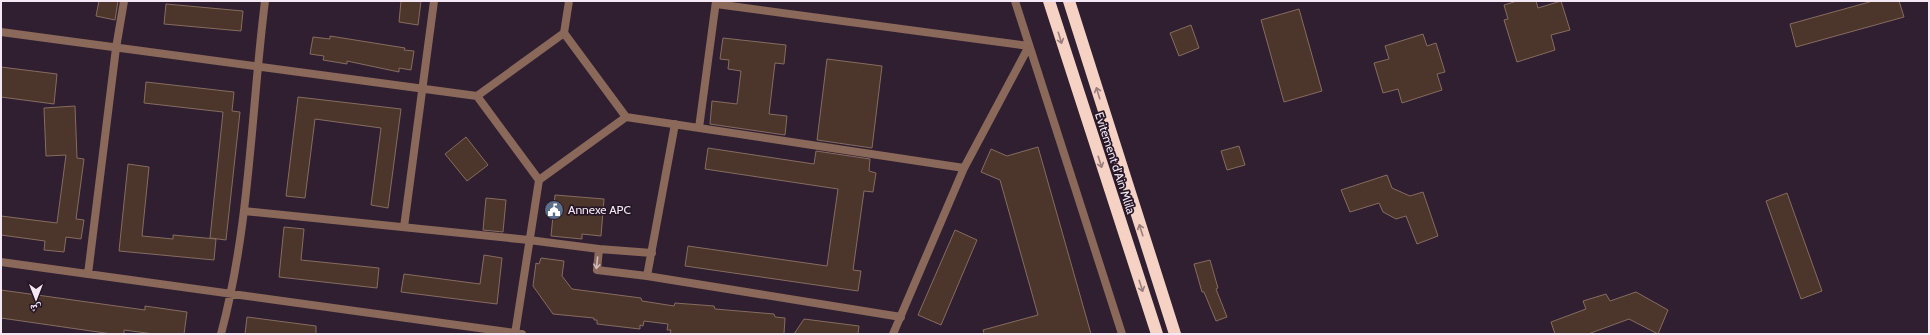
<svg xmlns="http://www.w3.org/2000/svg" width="1930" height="335" viewBox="0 0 1930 335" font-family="Cabin,'Noto Naskh Arabic',sans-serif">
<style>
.building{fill:#4c352a;stroke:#866c60}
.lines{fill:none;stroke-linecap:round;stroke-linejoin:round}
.street{stroke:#8a685a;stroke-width:8}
.highway{stroke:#f5d2c4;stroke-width:12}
.oneway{stroke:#987d7d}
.oneway2{stroke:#cebbbd}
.labels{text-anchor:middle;stroke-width:3.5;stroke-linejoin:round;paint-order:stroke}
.street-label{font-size:12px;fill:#f3e8f3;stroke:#261626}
.poi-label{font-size:12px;fill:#f3e8f3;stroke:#261626;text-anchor:start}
</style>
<rect width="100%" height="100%" fill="#301f30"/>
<path class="building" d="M99 1H118L115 20 96 16Z
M401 1H421L418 25 399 22Z
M1517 1H1536L1538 8 1561 1 1570 30 1551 35 1555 50 1517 62 1504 20 1508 19 1504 5Z
M1873 1H1899L1904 17 1796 47 1790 24Z
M166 4 243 11 241 31 164 24Z
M1299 9 1322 91 1284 102 1261 20Z
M1191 25 1199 48 1179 56 1170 33Z
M1423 34 1427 46 1436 43 1445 72 1437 74 1442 90 1402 103 1398 89 1383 93 1374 63 1389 59 1385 46Z
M330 36 405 48 404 50 414 51 411 70 399 68V72L347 61V64L323 60 324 56 310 54 313 37 330 39Z
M723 38 786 45 784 64 775 63 769 114 787 116 785 135 710 124 712 101 737 104 741 71 728 69 729 60 720 59Z
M827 59 882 66 872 148 817 140Z
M1 67 57 74 54 104 1 97Z
M146 82 234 92 232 111 240 112 226 240 210 238 223 112 144 103Z
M298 97 401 109 388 208 371 205 381 128 315 119 305 198 286 196Z
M75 106 77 158 84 159 76 219 84 220 81 239 66 237 64 252 44 250 45 241 1 235V216L57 223 66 155 46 156 44 108Z
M466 137 488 165 467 181 445 154Z
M1239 146 1245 165 1227 170 1221 151Z
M1038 147 1091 334H984L983 330 1038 315 1000 180 981 172 991 149 1007 156Z
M708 148 814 164 816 151 870 159 869 171 876 173 873 192 864 191 853 270 861 271 858 291 685 266 688 246 827 266 838 189 705 169Z
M128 164 149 167 142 236 173 239V235L216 239 214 260 119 251Z
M1387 175 1392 188 1410 196 1423 192 1438 236 1417 244 1406 216 1396 219 1383 212 1379 203 1350 212 1341 190Z
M1787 193 1822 291 1801 299 1766 201Z
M555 195 604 199 601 236 582 234V239L551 236Z
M486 198 506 200 503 232 483 230Z
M284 227 304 229 301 260 379 268 377 288 279 277Z
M955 230 977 240 941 325 918 315Z
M484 255 502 258 497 304 401 292 404 274 480 284Z
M541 258 564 261 562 276 572 289 641 298 642 301 674 306 675 303 714 306 715 309 774 314 775 317 785 318 784 334H670L671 330H667L668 324 644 321 643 326 640 325V329L597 324V320H594V318L553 314 533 286 536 263 539 264Z
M1210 260 1218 288 1216 289 1227 317 1216 321 1204 292H1202L1194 264Z
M1 290 145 310V306L187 312 184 334H154L124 330V334H112L1 318Z
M1636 292 1668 310 1658 334 1629 319 1588 334H1555L1551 322 1586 309 1583 301 1606 294 1610 301Z
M247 317 316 326V334H245Z
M804 319 859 326 858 334H794Z"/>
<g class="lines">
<path class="street" d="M1015 1 1122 334
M716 4 1029 46 964 168 893 334
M1 32 477 96 564 33 626 117 539 180 477 96
M564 33 569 1
M626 117 964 168
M675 124 647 276 901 317
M699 128 716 1
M244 211 529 240 599 249
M404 227 434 1
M1 262 522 334
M88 274 116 48 124 1
M647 276 597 270 599 249 652 253
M221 334C250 226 251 112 265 1
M515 334 539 180"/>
<path class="highway" d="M1049 1 1157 334
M1069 1 1175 334"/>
</g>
<defs><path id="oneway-shaft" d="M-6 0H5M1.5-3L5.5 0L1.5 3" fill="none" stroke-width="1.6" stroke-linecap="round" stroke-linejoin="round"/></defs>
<g class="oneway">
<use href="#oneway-shaft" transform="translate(1060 38) rotate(73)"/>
<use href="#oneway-shaft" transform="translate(1098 93) rotate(-107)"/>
<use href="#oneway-shaft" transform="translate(1100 162) rotate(72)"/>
<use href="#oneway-shaft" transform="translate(1141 230) rotate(-108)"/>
<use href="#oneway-shaft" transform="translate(1141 286) rotate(72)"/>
</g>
<use class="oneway2" href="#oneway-shaft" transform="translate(597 263) rotate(96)"/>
<defs>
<g id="civic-disc" transform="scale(1)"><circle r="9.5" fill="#5c6f8a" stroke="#261626"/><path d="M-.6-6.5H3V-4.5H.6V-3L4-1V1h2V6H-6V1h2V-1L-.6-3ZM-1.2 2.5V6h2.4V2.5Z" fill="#fff"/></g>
</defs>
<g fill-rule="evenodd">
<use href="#civic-disc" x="554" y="210"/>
</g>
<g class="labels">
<g class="street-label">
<text transform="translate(1115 163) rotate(72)" y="4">Evitement d'Ain Mlila</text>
</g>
<g class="poi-label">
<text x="568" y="214">Annexe APC</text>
</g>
</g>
<rect width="1930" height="335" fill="none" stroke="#f3e8f3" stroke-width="4"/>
<g transform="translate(36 299) rotate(180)" stroke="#261626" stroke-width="3" paint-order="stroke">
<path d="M0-3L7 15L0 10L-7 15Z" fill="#f3e8f3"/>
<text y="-6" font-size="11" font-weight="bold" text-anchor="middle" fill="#f3e8f3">ش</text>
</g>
</svg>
